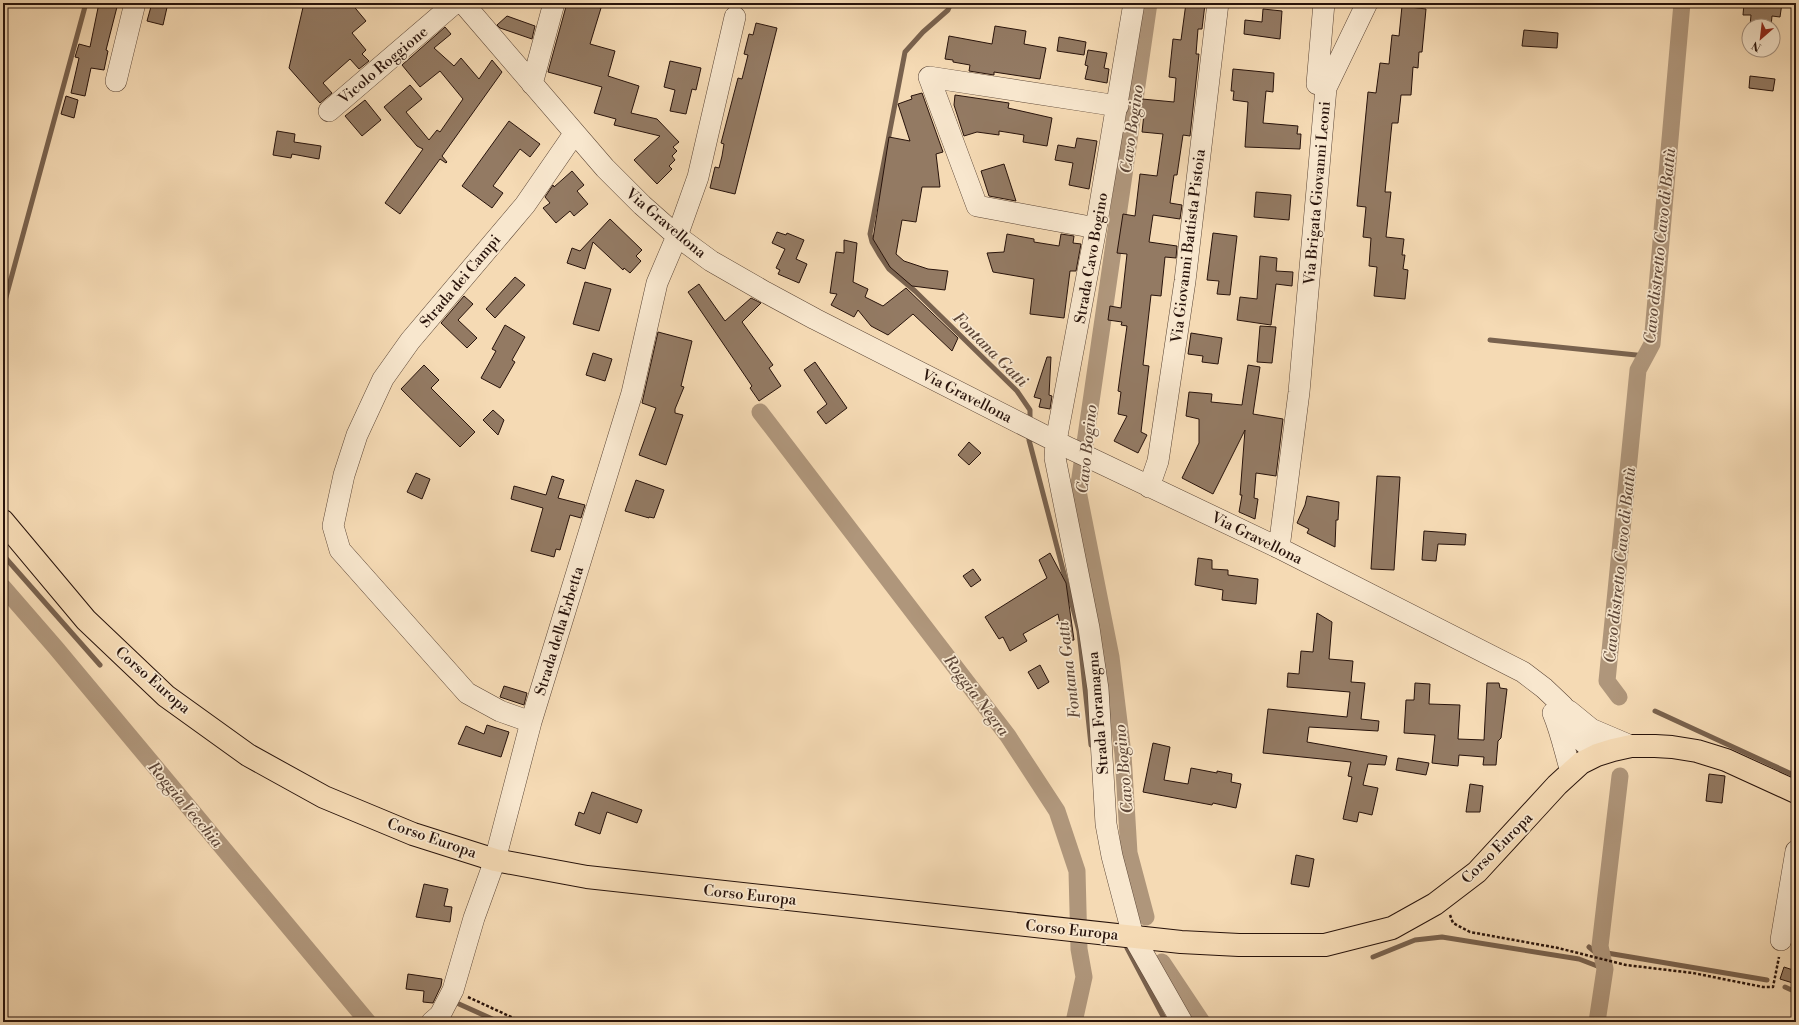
<svg xmlns="http://www.w3.org/2000/svg" width="1799" height="1025" viewBox="0 0 1799 1025" font-family="'Libre Bodoni',serif">
<style>
.lines{fill:none;stroke-linecap:round;stroke-linejoin:round}
.stream{stroke:#79624e;stroke-width:5}
.canal{stroke:#af967b;stroke-width:17}
.building{fill:#937a63;stroke:#28130b}
.minor-casing{stroke:#5b4535;stroke-width:22}
.major-casing{stroke:#28130b;stroke-width:24}
.path{stroke:#28130b;stroke-width:2.5;stroke-dasharray:3 2;stroke-linecap:butt}
.minor{stroke:#f8e7ce;stroke-width:21}
.major{stroke:#f5dab4;stroke-width:22}
.labels{text-anchor:middle;stroke-width:3.5;stroke-linejoin:round;paint-order:stroke}
.street-label{font-size:15px;fill:#28130b;stroke:#f8e7ce}
.water-label{font-size:16px;font-style:italic;fill:#5e4738;stroke:#f8e7ce}
</style>
<rect width="100%" height="100%" fill="#f5dab4"/>
<filter id="stains"><feTurbulence type="fractalNoise" baseFrequency=".005" numOctaves="4"/><feColorMatrix values="0 0 0 0 .2 0 0 0 0 .09 0 0 0 0 .02 0 0 0 .5 -.17"/></filter>
<radialGradient id="worn" r=".72"><stop offset=".6" stop-color="#630" stop-opacity="0"/><stop offset="1" stop-color="#630" stop-opacity=".3"/></radialGradient>
<g class="lines">
<path class="stream" d="M951 3 948 10 923 32 905 52 870 234 872 242 879 254 889 269 915 291 1017 391 1030 410V422
M3 308 86 3
M1490 340 1646 356
M1029 434V440L1079 631 1091 745
M3 555 100 665
M1655 711 1796 776
M1589 947 1595 952 1607 953 1767 980
M1127 948 1166 1022
M1373 957 1415 940 1442 937 1579 959 1605 969
M1785 987 1796 992
M459 1004 499 1022"/>
<path class="canal" d="M760 412 1008 736 1057 811 1077 871 1079 949 1084 977 1074 1022
M3 587 56 648 368 1022
M1619 697 1607 681 1638 370 1652 344 1682 3
M1146 917 1129 853 1123 754 1111 657 1078 491 1149 3
M1162 962 1202 1022
M1597 1022 1605 969 1600 946 1620 776"/>
</g>
<path class="building" d="M99 3H118L106 50 108 51 104 70 91 68 85 96 71 93 79 58 75 57 79 44 90 47Z
M152 3H168L163 25 147 21Z
M304 3H351L366 21 352 33 366 50 362 54 369 61 359 69 350 59 323 83 332 93 320 103 289 68Z
M567 3H582L601 8 590 44 615 51 608 76 639 86 631 113 657 119 679 142 673 147 677 151 672 156 675 160 669 166 672 169 657 184 634 160 660 136 614 125 616 119 594 113 602 87 548 72Z
M1186 3 1205 4 1202 29H1198L1196 54H1199L1190 136 1183 135 1177 175H1174L1170 203 1182 205 1180 219 1153 215 1149 242 1177 246 1176 258 1165 257 1161 296 1151 295 1143 365 1149 366 1141 432 1147 435 1138 453 1114 441 1127 416 1118 414 1121 392 1118 391 1127 326 1121 325 1122 322 1108 320 1110 306 1121 308 1127 254 1117 253 1123 214 1135 216 1140 174 1157 176 1163 134 1142 132 1144 114 1141 113 1142 99 1174 102 1176 78 1169 77 1173 39 1181 40Z
M1744 3H1782L1780 17 1772 16 1771 26H1750L1751 15H1743Z
M1402 6 1426 9 1422 52H1419L1418 68 1413 67 1411 95H1401L1398 123H1392L1385 192H1391L1386 237 1404 239 1402 255H1405L1403 269 1408 270 1405 299 1374 296 1377 267 1369 266 1371 238 1363 237 1366 207 1357 206 1368 92 1376 93 1380 63 1389 64 1392 35 1399 36Z
M1263 9 1282 11 1280 39 1244 34 1245 20 1262 22Z
M507 16 535 26 532 39 500 28 497 25Z
M756 23 777 28 735 194 710 188 715 167 719 168 722 156 724 144 721 143 738 78 742 79 748 55 744 54 749 34 753 35Z
M995 26 1026 31 1024 44 1046 48 1040 79 994 72V75L969 71 970 65 953 62V60L945 59 949 36 992 44Z
M445 27 451 34 434 48 454 66 461 58 479 79 492 60 502 72 442 156 447 162 446 163 440 159 400 214 385 203 423 149 417 146 384 107 410 85 422 99 406 112 429 140 437 130 440 132 463 99 440 71 420 87 402 65Z
M1524 30 1558 33 1557 48 1522 46Z
M1059 37 1086 42 1084 55 1057 51Z
M1088 50 1107 53 1104 68 1109 69 1107 83 1085 79 1088 66 1085 65Z
M670 61 701 68 696 90 692 89 686 114 670 111 675 90 664 87Z
M1233 69 1274 73 1273 92 1266 91 1263 123 1298 126 1297 134H1301L1300 149 1245 147 1248 102 1233 100 1234 91H1231Z
M1750 76 1775 79 1773 91 1749 88Z
M922 93 943 152 936 154 940 187H922L916 222 902 220 896 254 904 261 928 269 948 271 945 290 912 286 890 267 873 239 889 137 910 141 898 104 912 99 911 96Z
M955 95 1009 103 1008 108 1052 118 1047 146 1023 142 1024 135 999 131V135L977 132 964 136 954 105Z
M66 96 78 100 74 118 61 114Z
M365 100 381 120 362 136 345 116Z
M509 121 540 144 530 157 520 149 493 186 503 193 492 208 462 186Z
M277 131 295 134 294 142 321 146 319 159 292 154 291 158 273 155Z
M1077 138 1097 141 1089 189 1069 185 1073 163 1055 160 1058 145 1075 148Z
M1004 164 1016 201 989 196 981 171Z
M572 171 584 185 577 191 588 204 574 216 570 211 556 223 543 208 550 203 545 197 553 185 554 187Z
M1256 192 1291 195 1289 220 1254 217Z
M610 219 642 250 636 256 641 261 630 273 624 268 623 270 593 242 585 269 567 263 572 248 580 251Z
M777 232 786 235 787 233 804 240 796 259 807 264 799 283 778 274 780 270 776 268 785 249 772 243Z
M1213 233 1237 236 1230 295 1217 294 1219 281 1207 280Z
M1007 234 1034 239V242L1059 246 1061 234 1074 236 1073 243 1081 244 1076 271H1070L1064 318 1030 314 1034 279 993 272 987 253 1004 252Z
M844 240 857 243 853 282 868 289 865 297 883 306 906 288 958 338 952 351 913 314 888 335 871 326 858 310 854 317 831 305 837 294 830 293 836 252 844 253Z
M1260 256 1277 258 1276 271 1293 272 1292 286 1276 284 1271 325 1237 320 1240 297 1257 299Z
M515 277 525 285 495 318 486 309Z
M585 282 611 289 599 331 573 324Z
M699 284 725 321 751 298 761 303 742 322 773 365 769 368 781 386 759 401 750 388 752 386 688 292Z
M464 296 473 304 458 320 477 338 467 348 441 323Z
M505 325 525 337 512 360 515 362 500 388 481 378 496 351 492 349Z
M1260 326 1276 327 1272 363 1257 362Z
M658 332 692 341 681 386 684 387 675 409V413L683 415 666 465 639 455 656 408 642 403Z
M1191 333 1222 338 1218 364 1202 362 1203 356 1188 354Z
M593 353 612 359 605 381 586 375Z
M1047 357H1051L1049 395 1052 396 1050 409 1039 407 1041 399 1034 397Z
M815 362 847 408 826 424 817 412 827 404 804 370Z
M424 365 439 380 431 388 475 432 460 447 401 389Z
M1248 365 1260 367 1253 414 1283 419 1276 476 1256 473 1254 498 1258 499 1255 519 1239 512 1242 495H1240L1245 430 1213 494 1182 478 1199 443V419L1186 416 1189 392 1212 394 1211 402 1242 405Z
M493 410 504 420 498 435 483 420Z
M969 442 981 453 969 465 958 455Z
M416 473 430 479 422 499 407 492Z
M552 476 564 480 558 498 585 505 581 518 570 515 560 550 556 549 554 557 531 551 543 508 511 499 514 486 546 495Z
M1377 476 1400 477 1394 570 1371 569Z
M636 480 664 490 654 518 649 517V518L625 511Z
M1307 496 1339 502 1338 520H1336L1335 547 1307 533 1309 529 1297 523 1305 505Z
M1424 531 1466 534 1465 545 1438 544 1436 561 1422 560Z
M1050 553 1066 583 1074 640 1064 642 1058 614 1023 634 1027 641 1010 651 1003 637 999 639 985 617 1047 578 1039 560Z
M1198 558 1212 560V569L1228 570V575L1258 579 1256 604 1222 600 1223 590 1195 585Z
M973 569 981 580 971 587 963 576Z
M1317 613 1332 622 1329 659 1353 661 1351 682 1365 683 1361 719 1379 721 1378 731 1309 727 1307 742 1387 756 1385 765 1368 764 1363 785 1378 788 1372 815 1359 812 1357 822 1343 819 1352 777 1348 776 1351 762 1263 753 1268 709 1347 717 1350 692 1287 687 1288 673 1299 674 1301 651 1313 652Z
M1040 665 1049 682 1038 689 1028 672Z
M1415 683 1430 684 1429 704 1460 705 1458 739 1484 740 1487 683H1499L1500 688 1507 689 1501 738 1498 741 1496 765H1483L1484 757 1459 755 1458 766 1432 763 1435 735 1404 733 1406 700H1414Z
M504 686 527 693 524 705 500 697Z
M487 725 509 732 501 757 458 744 466 726 484 734Z
M1153 743 1170 747 1164 780 1188 784 1191 768 1217 773V771L1232 774 1231 782 1241 784 1236 808 1213 803 1212 805 1143 792Z
M1398 758 1429 763 1426 775 1396 770Z
M1709 774 1725 776 1722 803 1706 801Z
M1470 784 1483 786 1480 812H1466Z
M592 792 642 810 637 823 607 812 600 834 575 825 579 812 584 814Z
M1296 855 1314 859 1309 887 1291 884Z
M424 884 448 889 444 906 452 907 450 922 416 917Z
M1784 967 1796 971V984L1780 979Z
M408 974 442 979 441 986 433 1003 423 1002 424 991 406 989Z"/>
<g class="lines">
<g class="minor-casing">
<path id="minor" d="M463 3 605 168 642 205 677 236 711 261 765 292 815 319 1069 448 1279 548 1523 672 1544 688 1563 706 1577 736 1597 755
M1134 3 1096 228 1056 441 1055 458 1089 628 1098 689 1106 824 1112 856 1133 936 1182 1022
M116 81 135 3
M532 84 554 3
M1317 84 1324 3
M329 111 455 3
M1096 228 977 206 929 77 1118 106
M1149 487 1158 461 1185 281 1218 3
M1279 548 1299 392 1326 88 1367 3
M1569 711 1591 729 1631 746
M1553 713C1561 732 1565 752 1571 772
M531 722 500 711 467 693 340 550 333 526 344 475 357 435 383 379 410 341 525 205 574 134
M1781 940 1796 851
M432 1022 440 1015 453 990 474 918 495 860 531 722 632 393 657 283 677 236 698 177 735 17"/>
</g>
<g class="major-casing">
<path id="major" d="M3 521 86 620 166 696 248 755 324 797 413 834 495 860 587 877 1181 942 1239 945H1325L1392 928 1435 904 1477 872 1557 785 1581 763 1597 755 1613 750 1631 746H1655L1672 747 1697 751 1726 760 1796 792"/>
</g>
<path class="path" d="M1450 915 1453 923 1470 932 1558 948 1626 965 1693 973 1763 987H1773L1779 957
M468 997 522 1022"/>
<use href="#minor" class="minor"/>
<use href="#major" class="major"/>
</g>
<g class="labels">
<g class="street-label">
<text transform="translate(383 65) rotate(-40)" y="5">Vicolo Roggione</text>
<text transform="translate(1317 193) rotate(-85)" y="5">Via Brigata Giovanni Leoni</text>
<text transform="translate(666 223) rotate(40)" y="5">Via Gravellona</text>
<text transform="translate(1188 246) rotate(-83)" y="5">Via Giovanni Battista Pistoia</text>
<text transform="translate(1091 258) rotate(-80)" y="5">Strada Cavo Bogino</text>
<text transform="translate(460 281) rotate(-50)" y="5">Strada dei Campi</text>
<text transform="translate(967 396) rotate(27)" y="5">Via Gravellona</text>
<text transform="translate(1257 538) rotate(26)" y="5">Via Gravellona</text>
<text transform="translate(559 631) rotate(-73)" y="5">Strada della Erbetta</text>
<text transform="translate(153 680) rotate(41)" y="5">Corso Europa</text>
<text transform="translate(1098 713) rotate(-95)" y="5">Strada Foramagna</text>
<text transform="translate(432 838) rotate(19)" y="5">Corso Europa</text>
<text transform="translate(1497 848) rotate(-45)" y="5">Corso Europa</text>
<text transform="translate(750 895) rotate(6)" y="5">Corso Europa</text>
<text transform="translate(1072 930) rotate(6)" y="5">Corso Europa</text>
</g>
<g class="water-label">
<text transform="translate(1131 129) rotate(-82)" y="6">Cavo Bogino</text>
<text transform="translate(1659 246) rotate(-84)" y="6">Cavo distretto Cavo di Battù</text>
<text transform="translate(991 349) rotate(45)" y="6">Fontana Gatti</text>
<text transform="translate(1086 449) rotate(-84)" y="6">Cavo Bogino</text>
<text transform="translate(1619 565) rotate(-84)" y="6">Cavo distretto Cavo di Battù</text>
<text transform="translate(1068 670) rotate(-97)" y="6">Fontana Gatti</text>
<text transform="translate(977 695) rotate(53)" y="6">Roggia Negra</text>
<text transform="translate(1123 769) rotate(-95)" y="6">Cavo Bogino</text>
<text transform="translate(186 804) rotate(50)" y="6">Roggia Vecchia</text>
</g>
</g>
<rect width="1799" height="1025" fill="none" stroke="#f5dab4" stroke-width="16"/>
<rect x="4" y="4" width="1791" height="1017" fill="none" stroke="#28130b" stroke-width="2"/>
<rect x="8" y="8" width="1783" height="1009" fill="none" stroke="#28130b"/>
<g transform="translate(1761 38) rotate(208)"><circle r="19" fill="#f8e7ce" stroke="#a59280"/>
<path d="M0-3L7 15L0 10L-7 15Z" fill="#8f2418"/>
<text y="-6" font-size="11" font-weight="bold" text-anchor="middle" fill="#28130b">N</text>
</g>
<rect width="100%" height="100%" filter="url(#stains)"/>
<rect width="100%" height="100%" fill="url(#worn)"/>
</svg>
